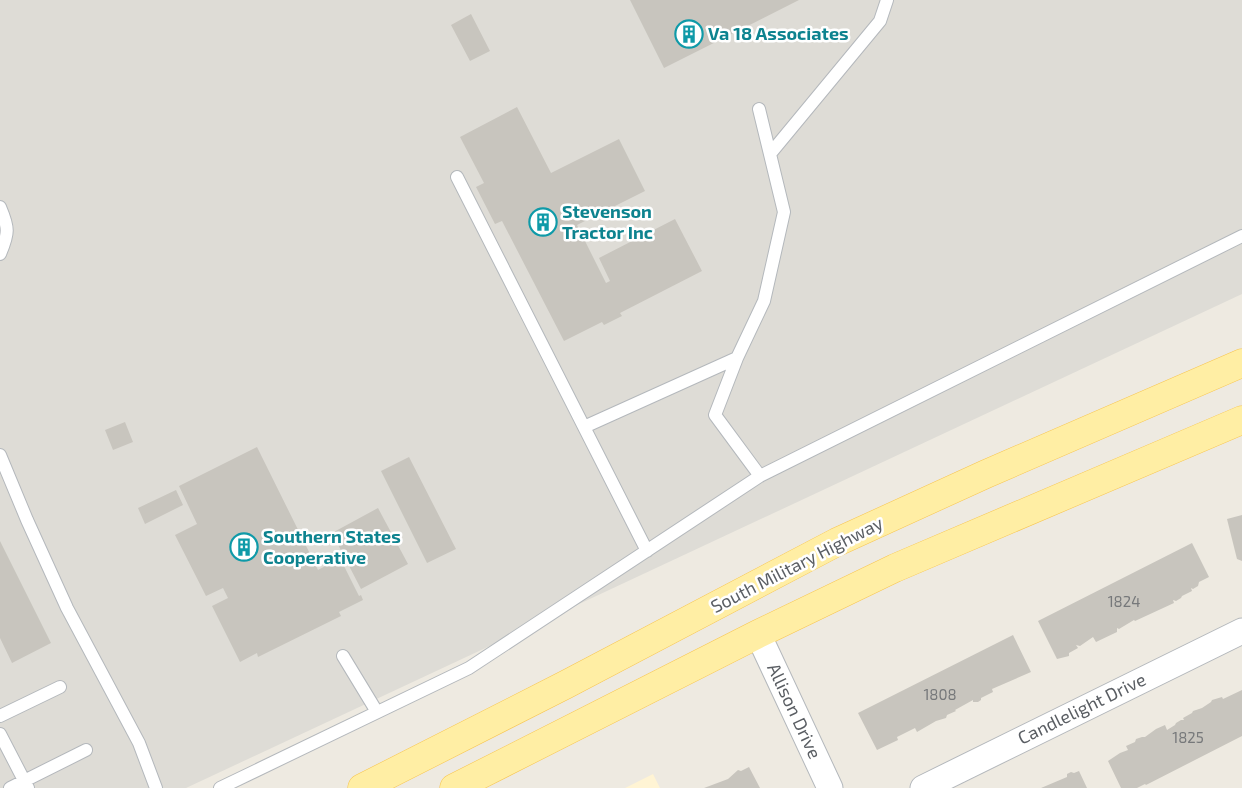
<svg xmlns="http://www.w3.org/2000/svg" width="1242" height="788" viewBox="0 0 1242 788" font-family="'Exo 2',sans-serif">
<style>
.commercial{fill:#fff4d4}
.industrial{fill:#dedcd6}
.building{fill:#c8c5be}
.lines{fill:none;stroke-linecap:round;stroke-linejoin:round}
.lane-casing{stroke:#b4b8bc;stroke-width:14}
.street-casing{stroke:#b4b8bc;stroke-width:27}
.primary-casing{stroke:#f8c54f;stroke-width:29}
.lane{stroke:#fff;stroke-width:12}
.street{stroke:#fff;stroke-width:25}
.primary{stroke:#ffeea4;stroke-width:28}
.labels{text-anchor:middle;stroke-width:5;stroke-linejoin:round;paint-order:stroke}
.number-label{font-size:15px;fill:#76787a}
.culture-label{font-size:18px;font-weight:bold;fill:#0d838f;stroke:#fff;text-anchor:start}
.street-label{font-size:18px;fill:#5a5e63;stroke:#fff}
</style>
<rect width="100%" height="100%" fill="#eeeae1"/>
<path class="commercial" d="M653 774 660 788H625Z"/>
<path class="industrial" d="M0 0H1242V294L186 788H0Z"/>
<path class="building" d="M630 0H799L664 68Z
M471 14 490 51 470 61 451 25Z
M517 107 551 173 619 139 645 191 577 225 606 283 610 281 599 258 675 219 702 271 620 313 622 316 604 325 602 322 564 341 502 221 495 224 476 187 484 183 460 137Z
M125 422 133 442 113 450 105 430Z
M257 447 318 570 340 558 359 596 361 595 363 600 339 612 341 616 258 657 257 653 240 662 212 606 228 598 223 588 206 596 175 535 197 524 179 486Z
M409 457 456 549 427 563 381 471Z
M176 490 183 505 145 524 138 508Z
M378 508 408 564 361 589 332 533Z
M1242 515V561L1237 559 1227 519Z
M0 541 51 643 12 663 0 638Z
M1192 543 1209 577 1199 582 1198 586 1193 589 1191 588 1192 591 1182 596 1181 598 1176 601 1173 600 1174 603 1135 621 1134 620 1119 629 1117 628V632L1096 642 1093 637 1080 646 1076 645 1078 648 1069 653V656L1057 659 1038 621Z
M1013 635 1031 672 992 689 993 692 981 698V700L978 702H973V700L955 710 956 711 947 715 946 718 936 721 917 732 915 728 897 737 898 740 877 750 858 713Z
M1242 690V736L1146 785 1145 784 1137 788H1121L1108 761 1120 753 1128 750 1126 746 1135 742 1136 739 1142 737H1145L1156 729 1165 725 1167 730 1175 725 1176 723 1181 720H1184L1183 718 1192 713 1193 711 1202 708 1211 702 1212 700 1222 697 1223 699Z
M749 767 760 788H704L728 779 738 770 741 771Z
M1079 771 1087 788H1041L1067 777V774L1071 772 1074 773Z"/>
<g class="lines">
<g class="lane-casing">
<path id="lane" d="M759 109 784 212 764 301 737 358 715 415 760 476
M770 154 880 21 887 0
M457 177 647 551
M0 207C9 228 9 233 0 254
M584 427 737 358
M0 455 27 520 67 608 139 743 156 788
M343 656 377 712
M0 716 60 687
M0 734 28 788
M10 788 86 750
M220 788 469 668 760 476 1242 236"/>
</g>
<g class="street-casing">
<path id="street" d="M758 634 830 788
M923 788 1242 631"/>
</g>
<g class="primary-casing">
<path id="primary" d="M362 788 565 685 837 542 986 474 1242 363
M454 788 758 634 895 568 1242 420"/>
</g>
<use href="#lane" class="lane"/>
<use href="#street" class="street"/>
<use href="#primary" class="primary"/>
</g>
<defs>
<g id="building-ring" transform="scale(1.4375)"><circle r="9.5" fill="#fff" stroke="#0f9aa8" stroke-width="1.5"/><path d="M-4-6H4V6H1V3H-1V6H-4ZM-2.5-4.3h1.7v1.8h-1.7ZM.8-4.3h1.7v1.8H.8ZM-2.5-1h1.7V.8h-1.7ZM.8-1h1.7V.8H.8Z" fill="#0f9aa8"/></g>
</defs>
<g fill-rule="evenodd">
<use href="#building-ring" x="689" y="34"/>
<use href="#building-ring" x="543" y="222"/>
<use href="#building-ring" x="244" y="547"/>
</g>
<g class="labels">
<g class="number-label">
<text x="1124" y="607">1824</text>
<text x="940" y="700">1808</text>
<text x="1188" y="743">1825</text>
</g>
<g class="culture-label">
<text x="708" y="40">Va 18 Associates</text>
<text x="562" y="218">Stevenson<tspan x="562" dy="21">Tractor Inc</tspan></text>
<text x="263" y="543">Southern States<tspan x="263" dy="21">Cooperative</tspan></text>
</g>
<g class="street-label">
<text transform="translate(797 565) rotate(-27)" y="6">South Military Highway</text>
<text transform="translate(1082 709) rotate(-26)" y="6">Candlelight Drive</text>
<text transform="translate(794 711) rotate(65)" y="6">Allison Drive</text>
</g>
</g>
</svg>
